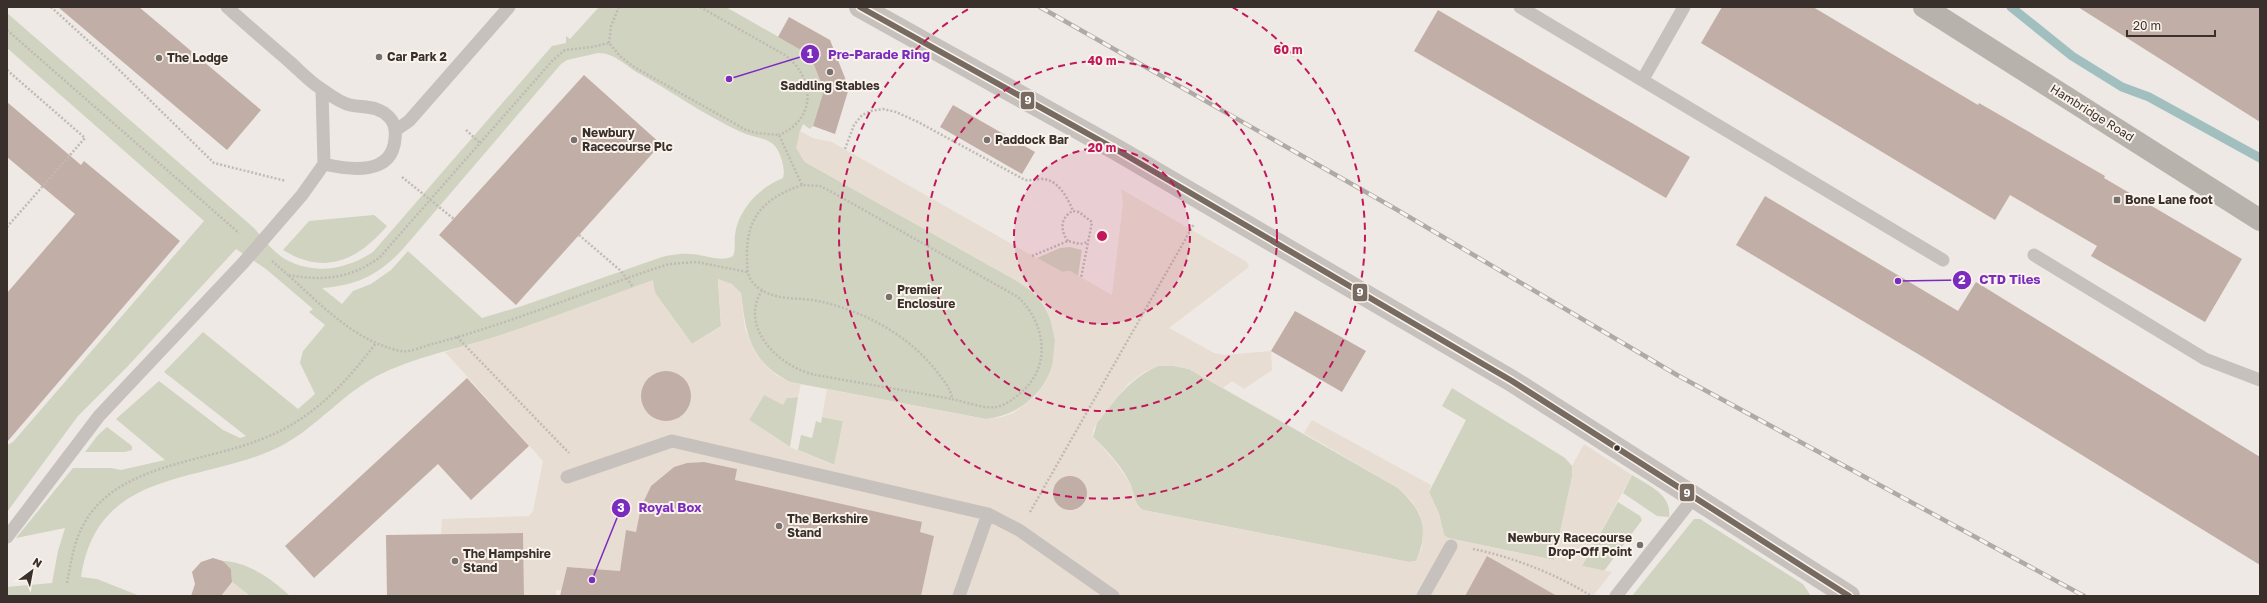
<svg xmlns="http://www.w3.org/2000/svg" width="2267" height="603" viewBox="0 0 2267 603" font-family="'Golos Text',sans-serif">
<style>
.green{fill:#d0d3bf;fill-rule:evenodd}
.plaza{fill:#e8ddd2}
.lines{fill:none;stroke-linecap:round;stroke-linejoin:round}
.stream{stroke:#a1bfbf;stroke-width:9}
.building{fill:#c1aea6}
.path{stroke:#c0bab5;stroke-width:2.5;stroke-dasharray:2 2;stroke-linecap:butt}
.service{stroke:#c7c1bd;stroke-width:13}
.minor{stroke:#c7c1bd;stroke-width:22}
.secondary{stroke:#b8b2ad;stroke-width:22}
.rail-casing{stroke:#afaaa7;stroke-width:4.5}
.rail{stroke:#faf3ec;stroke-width:3;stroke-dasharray:9;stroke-linecap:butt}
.bus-1-casing{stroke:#faf3ec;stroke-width:9}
.bus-1{stroke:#766a61;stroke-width:6}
.ring{fill:none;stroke:#c2185b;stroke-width:2;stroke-dasharray:7 5}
.poi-dot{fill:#78706c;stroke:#faf3ec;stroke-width:1.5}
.bus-dot{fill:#392f2b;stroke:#faf3ec;stroke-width:1.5}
.labels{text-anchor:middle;stroke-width:4;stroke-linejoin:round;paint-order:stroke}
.poi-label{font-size:12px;font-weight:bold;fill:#392f2b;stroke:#faf3ec;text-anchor:start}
.street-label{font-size:12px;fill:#392f2b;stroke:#faf3ec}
.centre{fill:#c2185b;stroke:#faf3ec;stroke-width:2}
.ring-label{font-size:12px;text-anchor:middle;font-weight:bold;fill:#c2185b;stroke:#faf3ec;stroke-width:4;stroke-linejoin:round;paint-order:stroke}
.leader{fill:none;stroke:#7b2cbf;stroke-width:1.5}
.callout-dot{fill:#7b2cbf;stroke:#faf3ec;stroke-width:1.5}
.mark-label{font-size:12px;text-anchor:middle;font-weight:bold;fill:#fff}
.callout-label{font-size:13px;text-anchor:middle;font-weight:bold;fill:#7b2cbf;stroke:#faf3ec;stroke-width:4;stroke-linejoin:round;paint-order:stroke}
.line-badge{stroke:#faf3ec;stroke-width:1.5}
.badge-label{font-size:11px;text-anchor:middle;font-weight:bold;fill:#fff}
</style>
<rect width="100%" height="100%" fill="#eee9e4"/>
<path class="green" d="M599 7H726L810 55 824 90 813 126 810 129 803 124C797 136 796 151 805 162L1017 281C1026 287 1036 293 1042 303 1075 353 1043 412 986 419L790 382C750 362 746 334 741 293L718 279 721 326 692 344 655 293 652 281C605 298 558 316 510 332 468 347 423 354 383 373 344 391 317 428 279 447 201 485 98 466 81 577L97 579 140 596H7V587L52 583 58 551 65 528 16 538 73 468H111L121 470 165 460 116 419 159 381 223 430 240 438 246 436 164 372 203 332 298 409 315 394 300 363 303 351 325 325 309 312 313 309 266 269 236 249 128 366 78 416 7 512V445L13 442 204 221 7 48V13L254 228C263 238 273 252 285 259 313 275 346 270 373 252L552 46 566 43V36L570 39ZM598 53C616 53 625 66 640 74 674 93 706 116 741 132 751 137 764 137 773 144 780 150 786 169 783 178 760 187 738 209 735 235 734 242 736 249 733 256 722 263 703 254 690 254 680 253 671 255 662 257L522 306 482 318 408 251 391 270 371 284 353 291 342 304 322 288C357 285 377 276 402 250L561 64 567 60Z
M374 215 387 226C358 260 325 276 283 250L309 221Z
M1070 247 1082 250 1078 276 1070 271 1062 272 1037 258 1060 248Z
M1158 366H1174L1189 369 1398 488C1423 511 1430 529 1416 561L1409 562 1143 510C1134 505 1134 492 1130 483 1121 465 1107 450 1093 437L1097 423C1116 399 1129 379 1158 366Z
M1452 388 1565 458 1572 466V477L1554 560 1448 538 1444 535 1439 514 1429 492 1466 420 1442 406Z
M764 395 787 398 798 397 790 447 749 420Z
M822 417 843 421 835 465 798 450 801 435 812 438 816 421 821 423Z
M107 427 132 446V450L125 452H85L98 435Z
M1632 475C1649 486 1672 494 1669 517L1657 516 1623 493Z
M1618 502 1640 516 1642 520 1604 571 1582 566Z
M1694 519H1700L1803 584 1811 596H1632Z
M223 561C248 562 272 579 290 596H250L232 582 231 569Z"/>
<path class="plaza" d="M800 131 813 138 832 142 1061 272 1070 271 1112 295 1123 203 1121 189 1247 262 1249 267 1169 328 1214 353 1224 355 1271 351 1272 370 1244 389 1232 381 1223 388 1189 369 1174 366H1158L1144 372 1128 384 1097 423 1093 430V437L1114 460 1130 483 1138 507 1143 510 1409 562 1416 561 1422 548 1423 526 1420 514 1411 500 1398 488 1304 433 1312 420 1431 485 1429 492 1439 514 1444 535 1448 538 1554 560 1572 477V466L1584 444 1632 475 1582 566 1612 572 1593 596H1543L1488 556 1465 596H921L934 536 735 480 737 469 704 462 687 463 674 467 651 486 641 507 636 532 626 530 620 571 567 567 562 590H556V596H524L523 533 441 534 442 519 529 516 533 511 543 461 445 352 511 332 653 280 655 293 692 344 721 326 718 279 732 284 741 293 745 329 756 354 765 365 776 375 790 382 801 384 798 397 787 398 783 405 764 395 749 420 790 447 834 465 843 421 822 417 827 389 986 419 1002 417 1013 413 1036 396 1045 383 1052 368 1055 340 1049 314 1041 302 1031 290 1017 281 805 162 796 148Z
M232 582 250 596H221Z"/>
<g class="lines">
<path class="stream" d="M2011 7 2072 56 2122 87 2149 97 2260 158"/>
</g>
<path class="building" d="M58 7H139L261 110 227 150Z
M1722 7H1813L1978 105 1979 103 2105 176 2104 178 2242 259 2205 322 2091 256 2097 246 2010 195 1995 220 1701 43Z
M2078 7H2260V122Z
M1438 10 1690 157 1666 198 1414 51Z
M789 17 830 40 849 88 835 134 813 126 824 90 810 55 778 37Z
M584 75 661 144 516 305 439 235Z
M7 102 81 165 84 161 180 241 7 442V293L75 214 7 157Z
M953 105 1035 152 1022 174 940 127Z
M1765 196 1958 311 1976 282 2260 457V565L1928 360 1736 245Z
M1295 311 1366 351 1342 392 1271 351Z
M641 396a25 25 0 1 1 50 0a25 25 0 1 1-50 0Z
M467 378 529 446 471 500 438 464 314 578 285 546Z
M704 462 737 469 735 480 922 522 920 532 934 536 921 596H560L567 567 620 571 626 530 636 532 641 507 651 486 674 467 687 463Z
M1053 493a17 17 0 1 1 34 0a17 17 0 1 1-34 0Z
M523 533 524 596H387L386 535Z
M1487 556 1557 596H1465Z
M213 558 223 561 231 569 232 582 221 596H191L195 584 192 572 201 562Z"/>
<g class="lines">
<path class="path" d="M51 7 109 60 214 163 286 181
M700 7 785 55C815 78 817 119 779 135
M7 30 239 233
M609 43 611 26 619 7
M7 70 85 138 7 227
M466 130 481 144
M845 149 854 125 862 115 871 111 883 109 896 112 918 122 1025 180C1031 181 1035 179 1041 179 1057 178 1068 198 1073 211L1079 212 1092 222 1081 278
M402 177 454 219
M579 235 621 271 633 287
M1068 241C1060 231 1060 217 1073 211
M1032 256 1068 241 1080 244 1088 242
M272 261 288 275
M747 272 697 262 669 264C591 289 515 322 436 343 426 345 410 353 401 351 357 343 320 304 288 275 324 281 349 279 379 258L553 60 565 50 592 47 609 43 620 56 634 67 746 130 757 133 779 135 802 185 820 186 830 191 1018 297C1047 325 1052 369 1018 395 1012 400 1005 405 997 407 983 409 966 402 952 399 951 389 944 381 938 373 909 335 864 311 818 301 799 297 777 301 760 289 747 280 747 271 747 257 746 216 765 198 802 185
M762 290C738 329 781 368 816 375L952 399
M457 337 569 453
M1030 512 1194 224
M1473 549C1510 556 1559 575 1591 596
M67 583C71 562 74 540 85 522 118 464 206 462 262 439 313 419 344 385 376 343"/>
<path class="service" d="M227 7C248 26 269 44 291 63 301 72 311 83 323 90 330 95 341 103 350 105 365 108 377 105 389 117 395 123 396 131 395 139 392 176 350 170 324 164
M1520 7 1943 260
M1643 79 1684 7
M396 130 409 121 509 7
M2034 255 2205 359 2260 380
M567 477 672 441 988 514 1019 530 1113 596
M7 537 99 416 244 262 302 195 324 164 322 90
M959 596 988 514
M1423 596 1451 546
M1616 596 1694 497"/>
<path class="minor" d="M860 7 1117 150 1512 381 1849 596"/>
<path class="secondary" d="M1924 7 2260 220"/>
<g class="rail-casing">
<path id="rail" d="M1040 7 1394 208 1677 375 2084 596"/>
</g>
<use href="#rail" class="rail"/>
<g class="bus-1-casing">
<path id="bus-1" d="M860 7 1117 150 1512 381 1849 596"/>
</g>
<use href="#bus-1" class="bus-1"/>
</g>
<circle cx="1102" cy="236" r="88" fill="#c2185b" fill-opacity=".12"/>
<g class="ring">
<circle cx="1102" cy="236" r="88"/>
<circle cx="1102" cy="236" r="175"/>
<path d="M1232 7A263 263 0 1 1 972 7"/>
</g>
<g class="poi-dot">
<circle cx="379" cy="57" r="4"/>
<circle cx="159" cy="58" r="4"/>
<circle cx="830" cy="72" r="4"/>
<circle cx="574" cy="140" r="4"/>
<circle cx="987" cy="140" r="4"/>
<rect x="2113" y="196" width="8" height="8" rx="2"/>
<circle cx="889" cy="297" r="4"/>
<circle cx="779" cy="526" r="4"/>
<circle cx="1640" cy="545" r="4"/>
<circle cx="455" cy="561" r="4"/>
</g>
<circle class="bus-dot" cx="1617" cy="448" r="3.5"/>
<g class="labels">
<g class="poi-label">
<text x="387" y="61">Car Park 2</text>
<text x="167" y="62">The Lodge</text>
<text x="830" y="90" text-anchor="middle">Saddling Stables</text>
<text x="582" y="137">Newbury<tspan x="582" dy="14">Racecourse Plc</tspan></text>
<text x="995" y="144">Paddock Bar</text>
<text x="2125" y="204">Bone Lane foot</text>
<text x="897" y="294">Premier<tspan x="897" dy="14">Enclosure</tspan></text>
<text x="787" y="523">The Berkshire<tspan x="787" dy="14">Stand</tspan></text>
<text x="1632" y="542" text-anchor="end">Newbury Racecourse<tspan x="1632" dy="14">Drop-Off Point</tspan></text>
<text x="463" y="558">The Hampshire<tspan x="463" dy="14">Stand</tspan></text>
</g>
<g class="street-label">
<text transform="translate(2092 113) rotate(32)" y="4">Hambridge Road</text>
</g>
</g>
<circle cx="1102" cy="236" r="6" class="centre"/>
<g class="ring-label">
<text x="1288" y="54">60 m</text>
<text x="1102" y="65">40 m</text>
<text x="1102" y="152">20 m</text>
</g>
<path class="leader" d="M729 79L810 54M1898 281L1962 280M592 580L621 508"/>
<g class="callout-dot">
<circle cx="729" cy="79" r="4"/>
<circle cx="1898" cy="281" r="4"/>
<circle cx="592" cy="580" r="4"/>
<circle cx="810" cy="54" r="10"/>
<circle cx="1962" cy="280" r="10"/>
<circle cx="621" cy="508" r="10"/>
</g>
<g class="mark-label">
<text x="810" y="58">1</text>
<text x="1962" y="284">2</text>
<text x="621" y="512">3</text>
</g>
<g class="callout-label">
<text x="879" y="59">Pre-Parade Ring</text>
<text x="2010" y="284">CTD Tiles</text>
<text x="670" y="512">Royal Box</text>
</g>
<g class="line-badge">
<rect x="1020" y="91" width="15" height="19" rx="4" fill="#766a61"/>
<rect x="1352" y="283" width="16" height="19" rx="4" fill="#766a61"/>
<rect x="1679" y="483" width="16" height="19" rx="4" fill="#766a61"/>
</g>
<g class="badge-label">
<text x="1028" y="104">9</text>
<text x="1360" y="296">9</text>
<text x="1687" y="497">9</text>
</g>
<rect width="2267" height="603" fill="none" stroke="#392f2b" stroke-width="16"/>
<g transform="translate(32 571) rotate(32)" stroke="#faf3ec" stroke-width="3" paint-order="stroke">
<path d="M0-3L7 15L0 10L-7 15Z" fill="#392f2b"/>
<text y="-6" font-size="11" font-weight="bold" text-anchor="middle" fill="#392f2b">N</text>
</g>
<path d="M2127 30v6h88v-6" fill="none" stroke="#392f2b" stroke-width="2"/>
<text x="2133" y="30" font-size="12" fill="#392f2b" stroke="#faf3ec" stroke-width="3" paint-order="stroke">20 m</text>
</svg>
